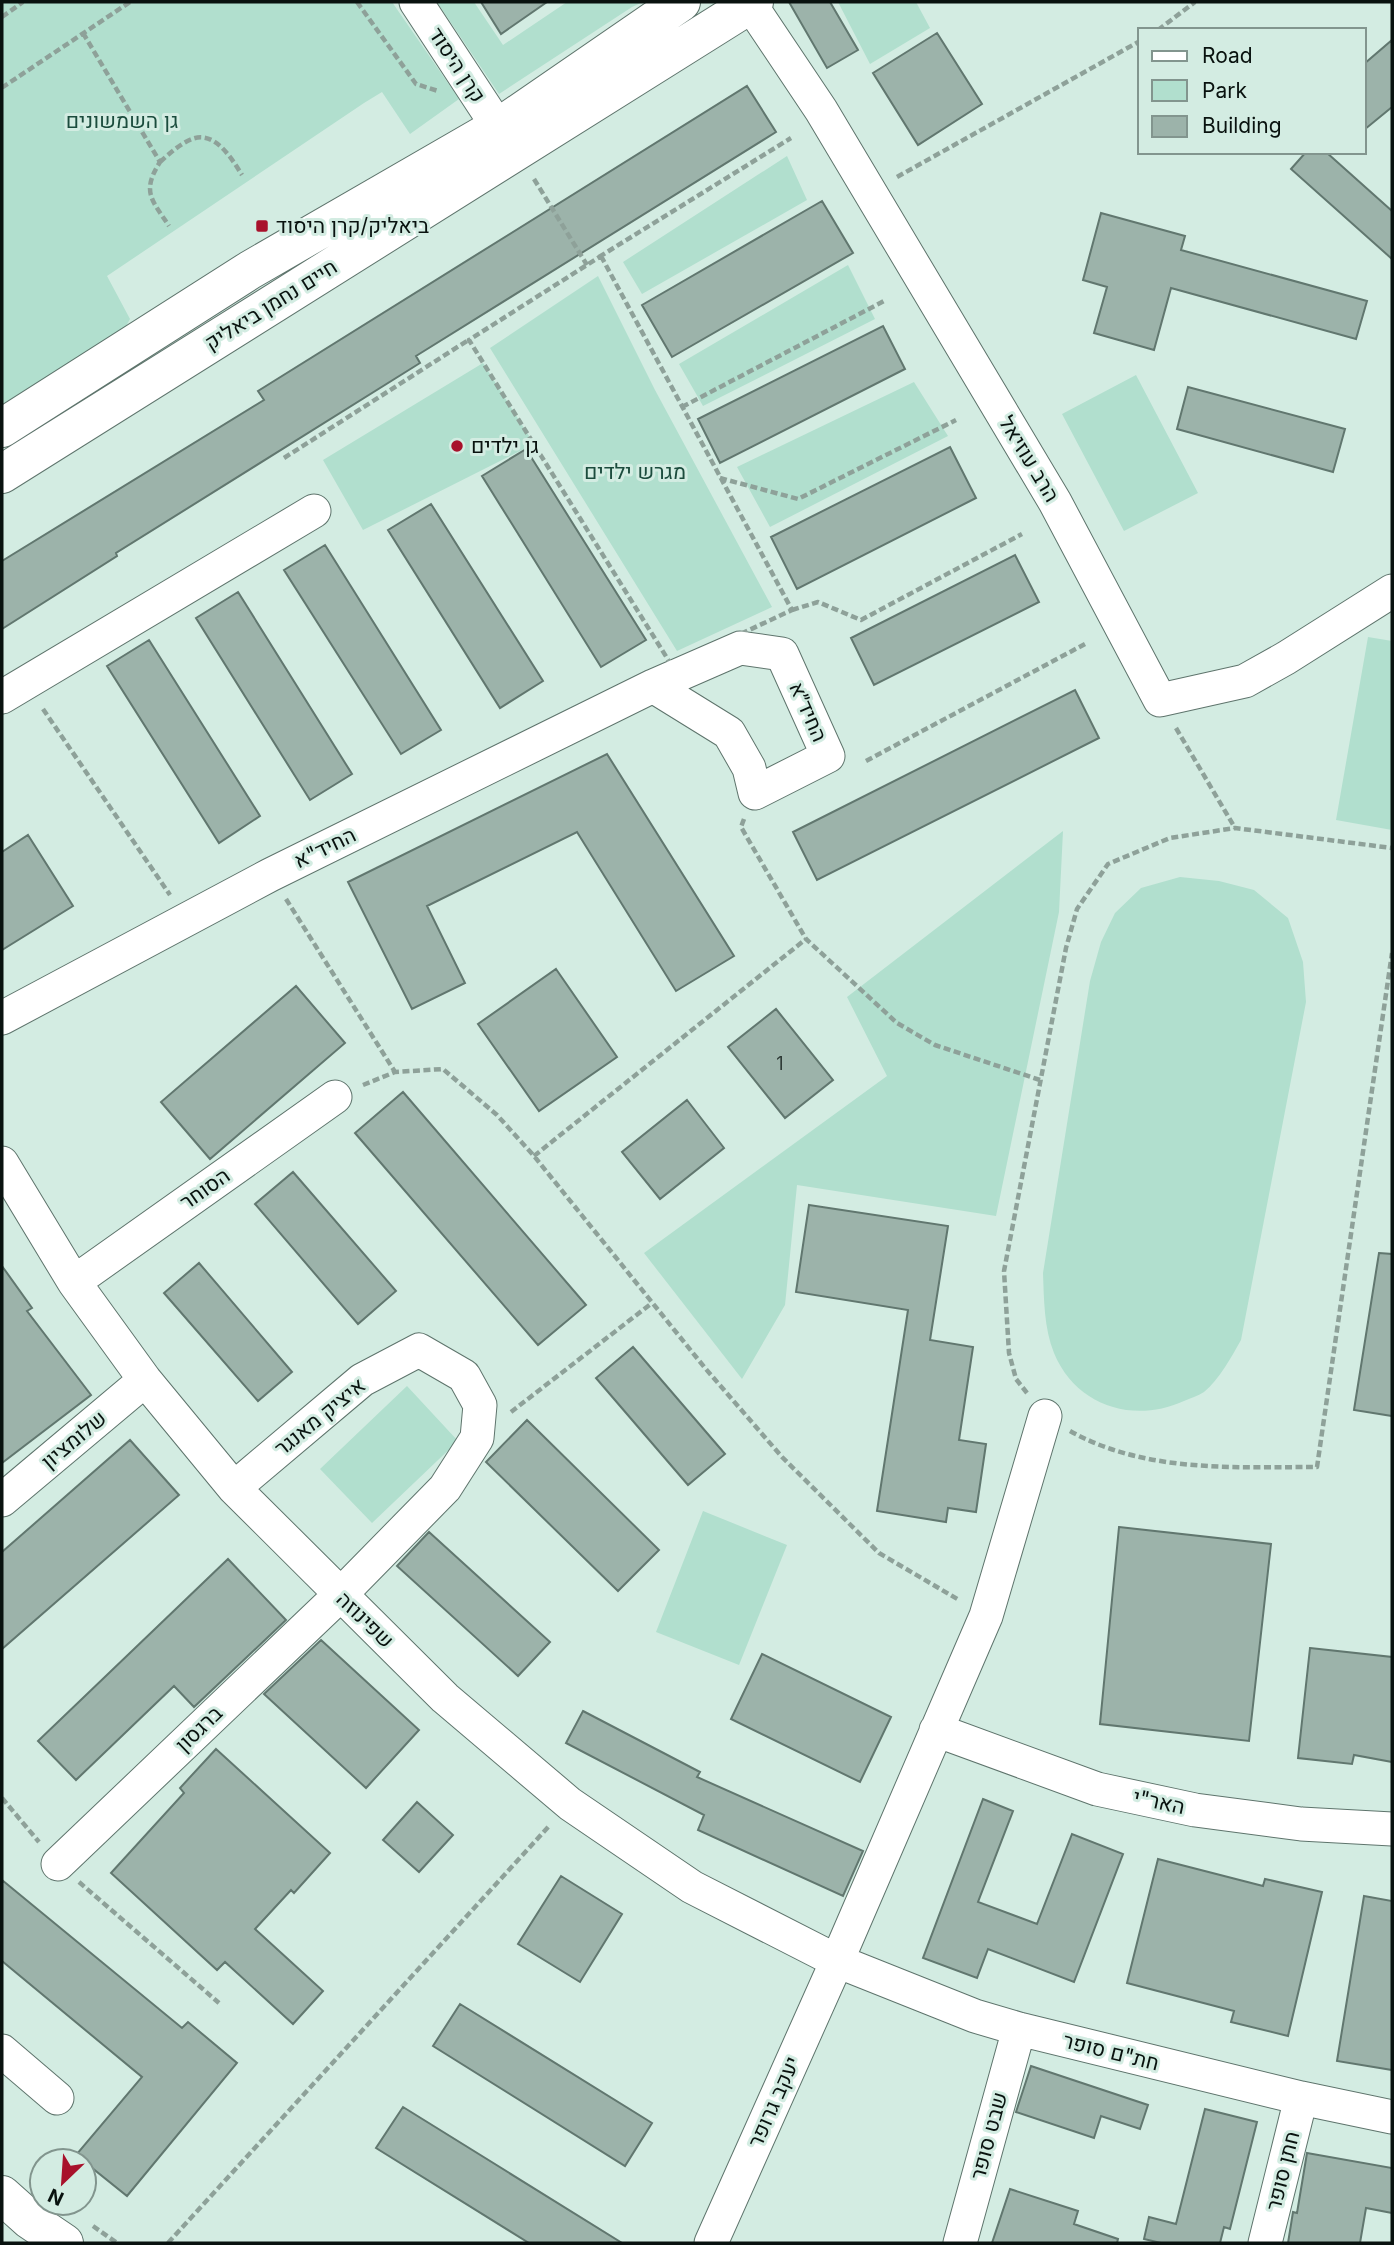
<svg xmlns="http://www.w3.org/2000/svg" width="1394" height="2245" viewBox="0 0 1394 2245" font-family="Inter,Heebo,sans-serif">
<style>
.green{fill:#b1dfce}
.building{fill:#9cb3aa;stroke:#61776f;stroke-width:2}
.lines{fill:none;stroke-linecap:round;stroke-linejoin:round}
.minor-casing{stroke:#5e746c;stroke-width:35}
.tertiary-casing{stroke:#5e746c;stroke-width:40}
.secondary-casing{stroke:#5e746c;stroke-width:40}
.path{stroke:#8ea199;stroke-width:4.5;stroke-dasharray:7 3.5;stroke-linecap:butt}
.minor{stroke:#fff;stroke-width:33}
.tertiary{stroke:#fff;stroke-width:38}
.secondary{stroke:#fff;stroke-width:38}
.poi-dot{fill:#a8112b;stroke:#d3ece2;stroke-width:2.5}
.labels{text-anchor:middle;stroke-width:6;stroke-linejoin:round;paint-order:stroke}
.number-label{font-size:18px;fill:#2e3a36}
.street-label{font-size:21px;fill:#09120f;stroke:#d3ece2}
.park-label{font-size:21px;fill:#1b4c3d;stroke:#d3ece2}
.poi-label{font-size:21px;fill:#09120f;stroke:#d3ece2;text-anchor:start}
</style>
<rect width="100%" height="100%" fill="#d3ece2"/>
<path class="green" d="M2 2H392L459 99 410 134 382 92 364 103 107 276 130 319 119 339 2 404Z
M437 2H474L503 45 567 2H643L632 7 499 94Z
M838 2H916L930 28 870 64Z
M787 156 807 200 642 294 623 262Z
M848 265 875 319 703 406 679 364Z
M598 276 655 390 772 607 677 651 490 348Z
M483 363 534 444 363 530 323 460Z
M1136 375 1198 493 1124 531 1062 414Z
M914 382 948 436 770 527 737 467Z
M1368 637 1392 641V830L1336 820Z
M1063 831 1059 912 996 1216 797 1185 785 1305 742 1379 644 1253 887 1076 847 997Z
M1180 877 1219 881 1254 890 1288 918 1303 962 1306 1002 1241 1340C1232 1356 1219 1380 1204 1392 1198 1396 1190 1398 1184 1401 1133 1424 1076 1406 1054 1353 1044 1328 1044 1300 1043 1273L1090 981 1101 942 1115 913 1141 888Z
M407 1386 458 1441 372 1523 320 1469Z
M703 1511 787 1545 739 1665 656 1632Z"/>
<path class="building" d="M481 2H547L501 34Z
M789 2H830L858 50 827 68Z
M937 33 982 104 918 145 873 73Z
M1392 40V107L1364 130V64Z
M747 86 776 132 416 356 420 363 116 553 117 556 2 629V561L264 400 258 391Z
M1306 152H1326L1392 211V259L1291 169Z
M822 201 853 253 672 357 642 305Z
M1101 213 1185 236 1181 250 1367 301 1356 339 1171 288 1154 350 1094 333 1107 287 1083 280Z
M883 326 905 369 720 463 698 419Z
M1188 387 1345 429 1333 472 1177 429Z
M950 447 976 498 797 589 771 537Z
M526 449 646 640 601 667 482 476Z
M431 504 543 681 500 708 388 530Z
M325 545 441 730 401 754 284 570Z
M1015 555 1039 602 874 685 851 638Z
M238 592 352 774 310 800 196 618Z
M149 640 260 816 219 843 107 666Z
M1075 690 1099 738 817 880 793 832Z
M607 754 734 956 676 991 577 832 427 906 465 983 412 1009 348 882Z
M28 835 73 906 2 950V852Z
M556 969 617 1057 539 1111 478 1024Z
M296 986 345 1043 210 1159 161 1102Z
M776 1009 833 1080 785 1118 728 1047Z
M403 1092 586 1305 538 1345 355 1133Z
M687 1100 724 1148 660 1199 622 1152Z
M293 1172 396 1291 358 1324 255 1204Z
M809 1205 948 1226 930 1340 973 1347 959 1440 986 1444 976 1512 948 1508 946 1522 877 1511 908 1310 796 1292Z
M1379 1253 1392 1254V1416L1354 1410Z
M199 1263 292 1372 258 1401 164 1293Z
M2 1266 32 1308 27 1311 91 1395 2 1463Z
M633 1347 725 1454 688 1485 596 1378Z
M527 1420 659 1550 618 1591 486 1462Z
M130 1440 179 1495 2 1649V1552Z
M1119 1527 1271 1544 1249 1741 1100 1724Z
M429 1532 550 1642 518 1676 397 1566Z
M228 1559 286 1620 194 1707 174 1686 76 1780 38 1741Z
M321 1640 419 1730 366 1788 264 1694Z
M1310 1648 1392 1657V1762L1354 1755 1352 1764 1298 1758Z
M762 1654 891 1717 860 1782 731 1719Z
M583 1711 700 1772 697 1777 863 1851 843 1896 698 1830 704 1815 566 1743Z
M216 1749 330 1853 294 1893 291 1890 255 1929 323 1991 293 2024 225 1962 217 1970 111 1873 184 1793 180 1788Z
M983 1799 1013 1811 978 1902 1037 1924 1072 1834 1123 1854 1074 1982 988 1949 977 1978 923 1958Z
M417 1802 453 1835 419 1872 383 1840Z
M1158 1859 1263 1886 1265 1879 1322 1892 1288 2036 1231 2022 1234 2011 1127 1983Z
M561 1876 622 1914 580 1982 518 1944Z
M2 1880 182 2028 188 2022 237 2063 127 2196 76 2155 142 2077 2 1961Z
M1364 1896 1392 1901V2070L1337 2061Z
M460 2004 652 2123 625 2166 433 2046Z
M1031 2066 1148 2105 1140 2129 1101 2116 1094 2138 1016 2112Z
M403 2107 622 2243H529L376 2148Z
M1205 2109 1257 2122 1230 2229 1224 2227 1220 2243H1161L1144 2239 1149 2217 1176 2224Z
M1307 2153 1392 2168V2213L1366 2208 1360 2243H1288L1293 2212 1297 2213Z
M1010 2189 1078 2211 1074 2224 1118 2239 1117 2243H992Z"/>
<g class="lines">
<g class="minor-casing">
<path id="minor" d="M416 2 498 127
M750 4 821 110 1055 502 1160 700 1245 681 1286 658 1392 591
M2 697 314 511
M2 1018 270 875 653 686 740 648 782 654 828 756 755 793 749 768 729 733 653 686
M2 1163 74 1282 145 1380 234 1488 445 1698 570 1804 692 1887 837 1961 975 2016 1019 2029 1301 2098 1392 2117
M74 1282 335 1097
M2 1500 145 1380
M936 1730 1097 1789 1195 1810 1301 1824 1392 1829
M58 1864 340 1595 445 1488 477 1438 480 1405 464 1376 419 1350 362 1380 234 1488
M2 2051 57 2098
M711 2243 837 1961 986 1616 1045 1416
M960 2243 1019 2029
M1265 2243 1301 2098"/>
</g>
<g class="tertiary-casing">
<path id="tertiary" d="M2 428 250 270 508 121 681 2
M2 474 754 2"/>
</g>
<g class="secondary-casing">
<path id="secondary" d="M2 2195 30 2220 64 2243"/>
</g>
<path class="path" d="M357 2 416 84 438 91
M2 17 23 2
M1158 30 1195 2
M83 33 160 162C141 192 152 200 169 226
M2 86 3 87 130 2
M160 162C169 154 181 143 192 139 215 130 232 159 242 175
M897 177 1140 41
M534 179 587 265
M601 256 792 610 672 666 469 340Z
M599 257 791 138
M682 407 886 300
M284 458 470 339
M720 478 798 499 956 420
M792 610 818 602 861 620 1022 534
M43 709 170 895
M1176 728 1235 828
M866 761 1085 644
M744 819 741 827 806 939 897 1023 935 1045 1040 1080
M286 899 395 1072
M363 1085 395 1072 443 1069 497 1115 534 1156 705 1368 782 1457 879 1553 959 1600
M534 1156 806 939
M1027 1393 1016 1379 1009 1353 1004 1271 1066 948 1077 909 1108 864 1170 838 1235 828 1392 848
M511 1412 652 1303
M1070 1431C1145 1473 1234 1467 1317 1467L1392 953
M2 1798 39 1842
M79 1882 219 2003
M93 2226 117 2243
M168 2243 550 1825"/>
<use href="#minor" class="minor"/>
<use href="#tertiary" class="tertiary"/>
<use href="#secondary" class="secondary"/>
</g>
<g class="poi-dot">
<rect x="255" y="219" width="14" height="14" rx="3.5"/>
<circle cx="457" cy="446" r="7"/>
</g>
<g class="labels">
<g class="number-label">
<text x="780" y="1070">1</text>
</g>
<g class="street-label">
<text transform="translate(457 65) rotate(57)" y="7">קרן היסוד</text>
<text transform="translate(271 305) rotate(-32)" y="7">חיים נחמן ביאליק</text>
<text transform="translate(1029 459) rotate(59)" y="7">הרב עוזיאל</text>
<text transform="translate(808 712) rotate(66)" y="7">החיד״א</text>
<text transform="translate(325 848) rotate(-26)" y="7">החיד"א</text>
<text transform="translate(205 1189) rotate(-35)" y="7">הסוחר</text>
<text transform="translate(320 1417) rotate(-39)" y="7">איציק מאנגר</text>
<text transform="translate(74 1440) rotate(-40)" y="7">שלומציון</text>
<text transform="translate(365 1620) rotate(44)" y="7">שפינוזה</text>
<text transform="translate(199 1729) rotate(-44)" y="7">ברגסון</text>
<text transform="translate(1159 1802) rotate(12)" y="7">האר"י</text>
<text transform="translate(1111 2052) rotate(14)" y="7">חת"ם סופר</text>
<text transform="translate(774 2102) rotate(-66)" y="7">יעקב גרופר</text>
<text transform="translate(989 2136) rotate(-75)" y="7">שבט סופר</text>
<text transform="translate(1283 2171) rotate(-76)" y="7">חתן סופר</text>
</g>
<g class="park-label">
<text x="122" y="128">גן השמשונים</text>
<text x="635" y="479">מגרש ילדים</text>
</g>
<g class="poi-label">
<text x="276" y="233">ביאליק/קרן היסוד</text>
<text x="471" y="453">גן ילדים</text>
</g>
</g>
<rect width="1394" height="2245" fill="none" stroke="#09120f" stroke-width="7"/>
<rect x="1138" y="28" width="228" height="126" fill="#d3ece2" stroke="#82958e" stroke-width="2"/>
<rect x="1152" y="51" width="35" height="10" fill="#ffffff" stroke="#82958e" stroke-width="2"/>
<text x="1202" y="63" font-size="21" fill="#09120f">Road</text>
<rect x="1152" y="80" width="35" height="21" fill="#b1dfce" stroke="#82958e" stroke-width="2"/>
<text x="1202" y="98" font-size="21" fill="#09120f">Park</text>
<rect x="1152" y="116" width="35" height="21" fill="#9cb3aa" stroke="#82958e" stroke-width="2"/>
<text x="1202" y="133" font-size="21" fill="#09120f">Building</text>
<g transform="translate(63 2182) rotate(205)"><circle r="33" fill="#d3ece2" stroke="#82958e" stroke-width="2"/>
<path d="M0-5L12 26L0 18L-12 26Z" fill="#a8112b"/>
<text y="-10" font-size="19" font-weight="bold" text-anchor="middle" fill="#09120f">N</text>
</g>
</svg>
